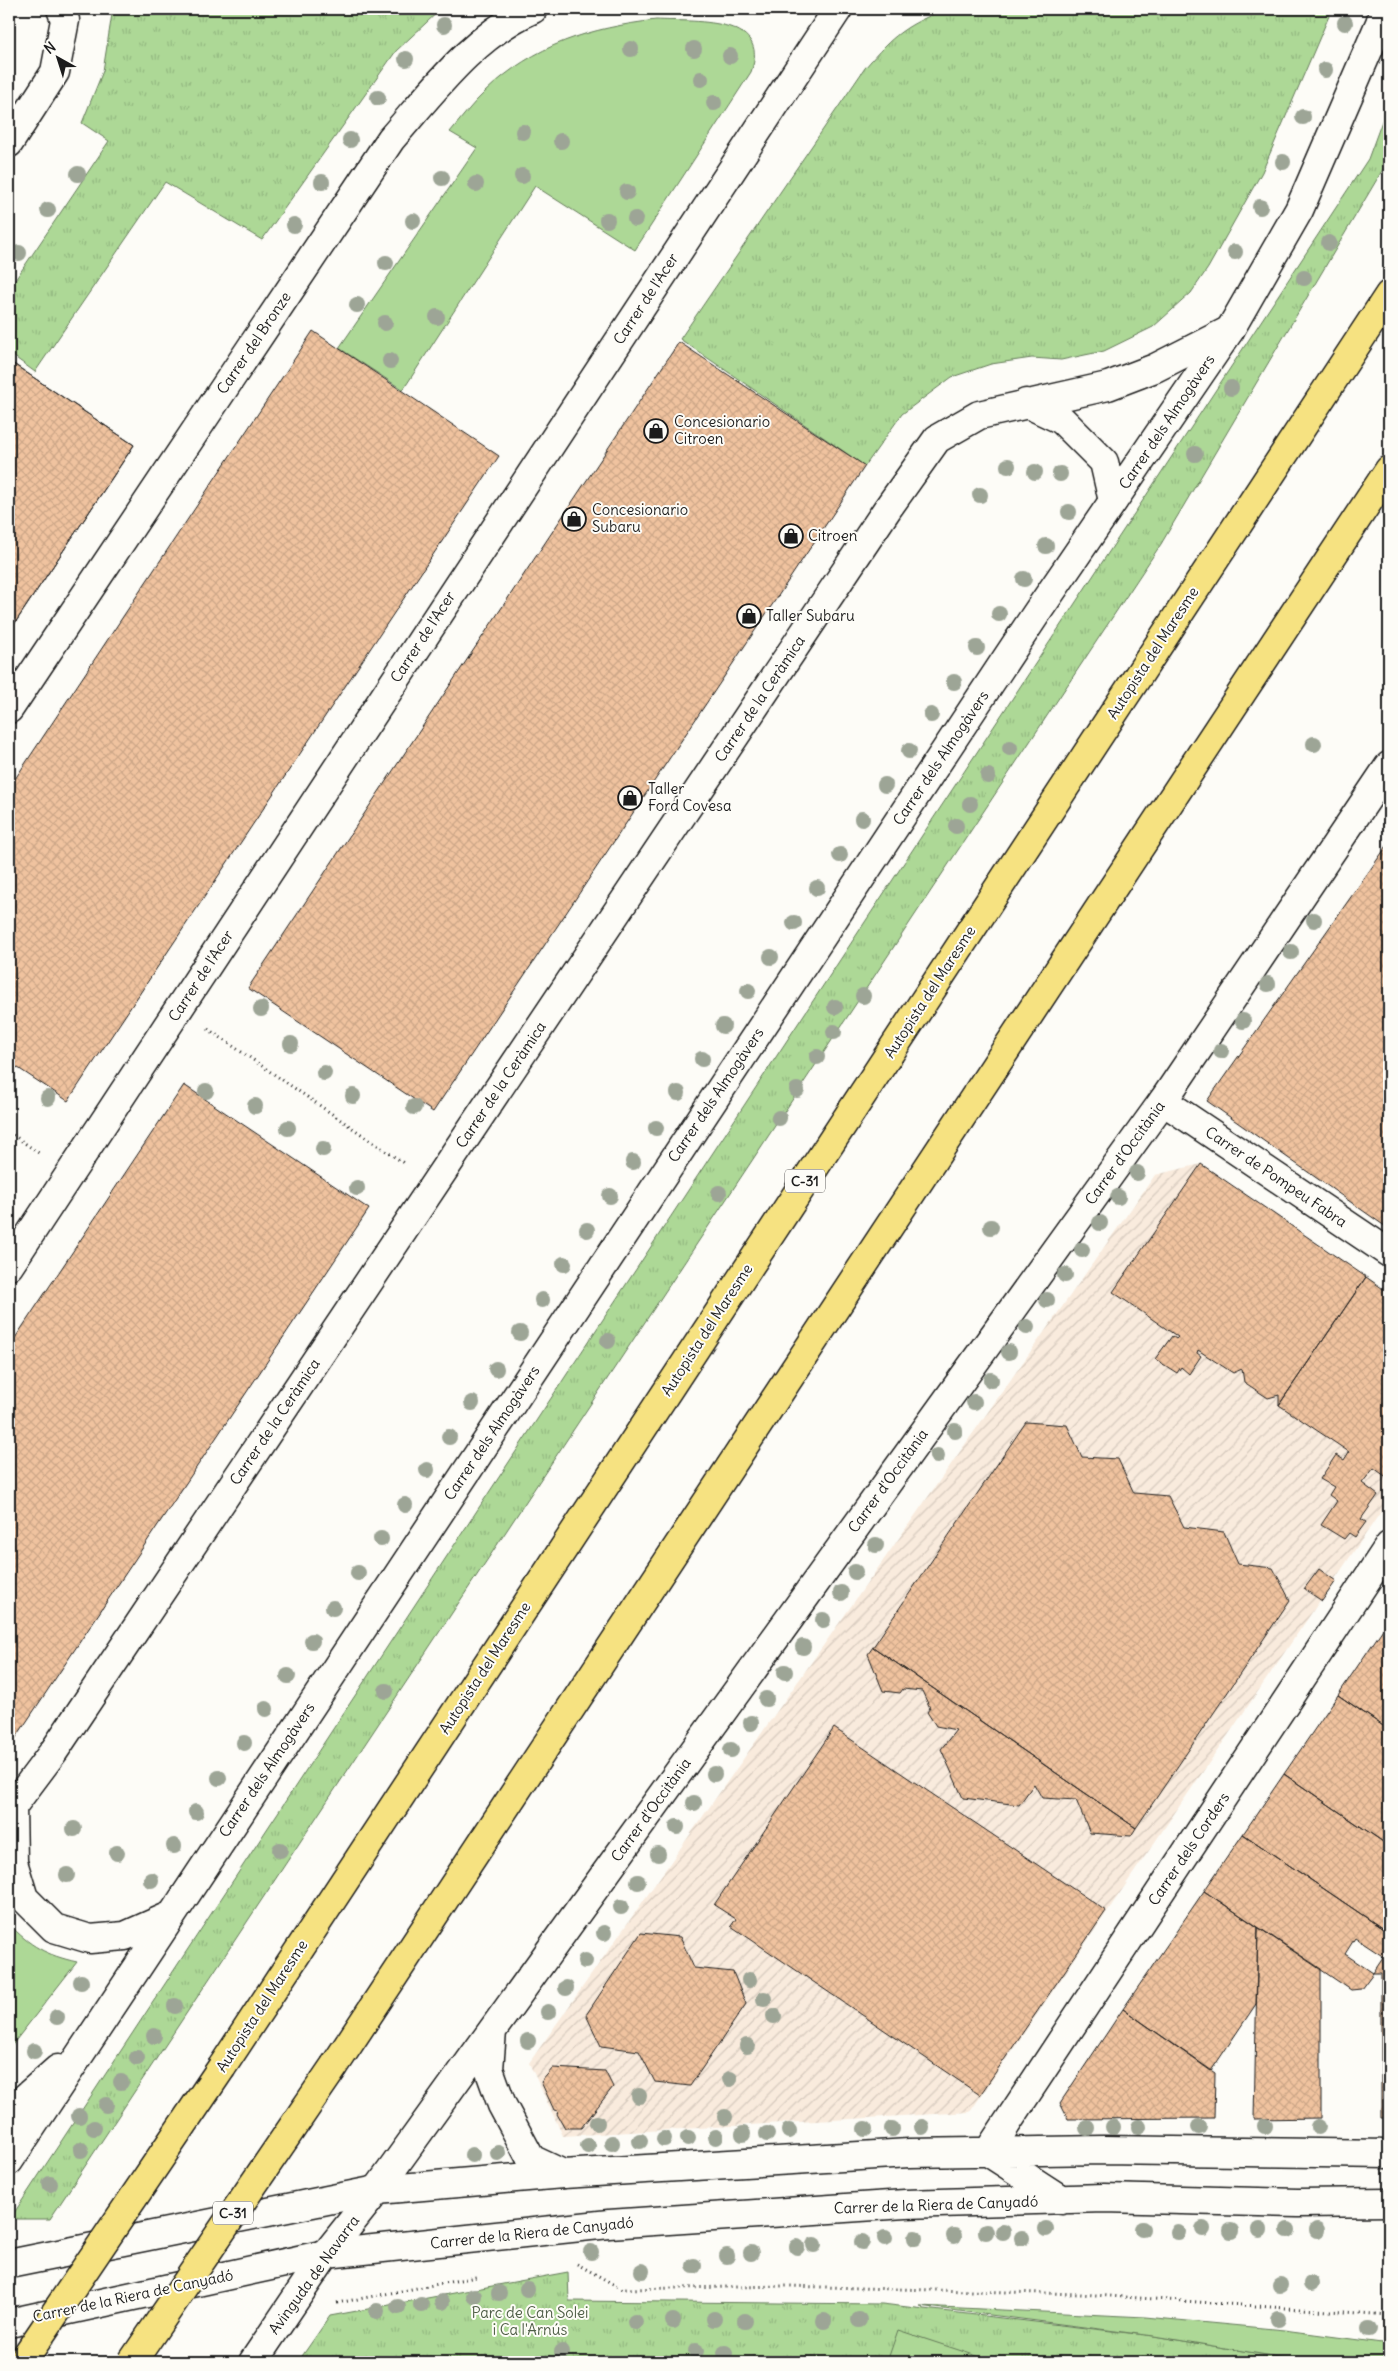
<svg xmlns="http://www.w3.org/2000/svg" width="1398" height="2371" viewBox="0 0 1398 2371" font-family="Delius,sans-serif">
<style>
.industrial{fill:url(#industrial-furrows)}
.grass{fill:url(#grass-tufts);stroke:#647a59}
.garden{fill:#add896;stroke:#647a59}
.building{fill:url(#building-cross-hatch);stroke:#1c1c1c}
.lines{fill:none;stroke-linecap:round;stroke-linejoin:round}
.minor-casing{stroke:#1c1c1c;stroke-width:31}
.tertiary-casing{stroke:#1c1c1c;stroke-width:31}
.motorway-casing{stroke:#1c1c1c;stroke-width:31}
.path{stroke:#1c1c1c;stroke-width:3;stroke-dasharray:1 4;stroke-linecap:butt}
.minor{stroke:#fdfcf7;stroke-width:28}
.tertiary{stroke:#fdfcf7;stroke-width:28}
.motorway{stroke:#f6e281;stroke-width:28}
.motorway-bridge-casing{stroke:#1c1c1c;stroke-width:31;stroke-linecap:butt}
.motorway-bridge{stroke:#f6e281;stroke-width:28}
.tree{fill:#9da596}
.labels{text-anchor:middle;stroke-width:4;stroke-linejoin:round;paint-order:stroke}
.shield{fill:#fdfcf7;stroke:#605f5e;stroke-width:1}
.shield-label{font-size:14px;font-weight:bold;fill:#1c1c1c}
.street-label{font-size:15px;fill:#1c1c1c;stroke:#fdfcf7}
.poi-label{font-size:15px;fill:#1c1c1c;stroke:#fdfcf7;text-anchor:start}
.park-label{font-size:15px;fill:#4f5e47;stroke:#fdfcf7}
</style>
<defs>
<pattern id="industrial-furrows" width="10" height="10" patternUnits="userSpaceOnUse" patternTransform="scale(1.25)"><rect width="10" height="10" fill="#f9ebdd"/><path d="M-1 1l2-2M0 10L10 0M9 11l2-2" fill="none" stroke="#d5c9bd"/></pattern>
<pattern id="grass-tufts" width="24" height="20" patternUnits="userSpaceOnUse" patternTransform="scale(1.25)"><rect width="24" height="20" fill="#add896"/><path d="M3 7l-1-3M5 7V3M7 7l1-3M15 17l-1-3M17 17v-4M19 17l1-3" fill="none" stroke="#94b981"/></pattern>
<pattern id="building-cross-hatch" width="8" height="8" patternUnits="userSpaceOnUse" patternTransform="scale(1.25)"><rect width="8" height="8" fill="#f0c39f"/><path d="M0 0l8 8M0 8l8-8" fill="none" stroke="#cda788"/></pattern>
</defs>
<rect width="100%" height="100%" fill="#fdfcf7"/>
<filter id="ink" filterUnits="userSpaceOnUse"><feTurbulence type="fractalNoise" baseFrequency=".02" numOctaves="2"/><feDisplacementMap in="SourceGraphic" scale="10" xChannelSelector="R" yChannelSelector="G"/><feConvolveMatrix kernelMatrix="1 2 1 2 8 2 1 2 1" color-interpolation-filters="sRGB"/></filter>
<g filter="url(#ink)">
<path class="industrial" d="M1201 1164 1389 1293V1500L970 2112 563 2136 529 2063 1155 1175Z"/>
<path class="grass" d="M111 9H441L396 51 262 240 165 182 35 372 9 353V289L109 141 82 123 103 71 112 14Z
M946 9H1332L1262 172 1208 268 1191 293 1153 327 1104 351 1061 360 1032 358 991 364 952 377 902 414 865 466 680 339 865 68C893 35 906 25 946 9Z
M1389 102V159L1161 544 50 2219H10L1368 159Z
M568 2272 569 2301 882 2304 1154 2336 1308 2362H298L330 2316Z"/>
<path class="garden" d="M656 20C691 22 772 15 751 72L635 250 535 186 403 390 339 348 477 148 450 132C461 119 472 104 485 92 535 44 590 28 656 20Z
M9 1924C30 1946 46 1955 77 1962L9 2049Z
M920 2306 1145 2317 1284 2330 1389 2344V2362H1308L1154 2336Z
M898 2330 995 2362H887Z"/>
<path class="building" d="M313 331 499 456 68 1101 9 1062V788Z
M679 342 865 466 433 1112 248 988Z
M9 361 134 445 9 632Z
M9 361 134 445 9 632Z
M1389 843V1229L1207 1101Z
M184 1085 369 1209 9 1748V1347Z
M1201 1164 1366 1277 1279 1405V1395L1268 1398 1244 1382 1242 1369 1233 1373 1198 1350 1197 1353 1201 1356 1189 1374 1181 1367 1177 1373 1155 1359 1172 1336 1176 1339 1178 1337 1113 1292Z
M1366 1277 1389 1293V1479L1374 1468 1362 1483 1378 1495 1361 1519 1366 1522 1355 1537 1349 1533 1344 1539 1321 1525 1337 1501 1329 1495 1334 1487 1320 1479 1336 1455 1344 1460 1349 1452 1279 1405Z
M1026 1422 1067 1425 1082 1457 1118 1459 1134 1493 1168 1496 1184 1527 1224 1532 1238 1564 1273 1568 1290 1600 1136 1828 873 1647Z
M1319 1569 1336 1581 1322 1601 1304 1589Z
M1389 1620V1730L1338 1695Z
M873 1647 1136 1828 1131 1836 1090 1833 1076 1800 1042 1798 1034 1784 1019 1805 963 1798 941 1749 956 1730 936 1726 927 1712 930 1708 922 1691 903 1689 900 1693 883 1691 868 1654Z
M1338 1695 1389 1730V1846L1284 1774Z
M834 1728 1106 1911 980 2095 731 1926 736 1919 714 1905Z
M1284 1774 1389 1846V1889L1386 1894 1389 1897V1933L1243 1834Z
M1243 1834 1389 1933V1949L1384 1957 1355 1938 1345 1954 1373 1973 1361 1989 1351 1990 1204 1891Z
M1204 1891 1258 1927 1256 2004 1211 2071 1123 2009Z
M1258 1927 1321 1969V2118L1254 2119Z
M641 1933 680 1937 694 1968 733 1972 746 2004 690 2086 655 2082 639 2051 601 2046 586 2015Z
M1389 1949V2118H1381V1973H1373Z
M1123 2009 1215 2073 1214 2118 1068 2119 1060 2103Z
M553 2068 605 2071 613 2087 581 2128H565L557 2114 558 2111 554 2110 541 2082Z"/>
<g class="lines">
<g class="minor-casing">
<path id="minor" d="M9 143 55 72 65 20 61 9
M1026 403 1062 420 1104 462 1113 501
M9 709 391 139C433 91 474 35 533 9
M1163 1101 1389 1253
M9 1266 838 9
M9 1811 54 1751 888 508 937 439 979 415 1108 386 1155 368 1230 330
M988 2152 1389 1546
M988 2152 1062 2200
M9 2264 377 2190 563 2174 909 2153 1103 2150 1389 2154
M9 2323 326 2254 609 2224 905 2204 1104 2198 1298 2203 1389 2202"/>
</g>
<g class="tertiary-casing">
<path id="tertiary" d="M12 1806 13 1862 24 1898 54 1928 90 1939 125 1936 170 1916
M492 2031 489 2069 502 2105 531 2159 563 2174
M9 2112 58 2069
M9 2161 1036 614 1230 330 1299 210 1380 23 1384 9
M253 2362 326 2254 377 2190 1163 1101 1389 766"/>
</g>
<g class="motorway-casing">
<path id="motorway" d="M335 2065 1389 470
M222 2067 1389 295"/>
</g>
<path class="path" d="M208 1029 405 1164
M9 1132 40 1154
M577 2264 622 2289 787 2286 1080 2294 1389 2315
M337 2303 476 2277"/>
<use href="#minor" class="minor"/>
<use href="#tertiary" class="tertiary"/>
<use href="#motorway" class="motorway"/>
<g class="motorway-bridge-casing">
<path id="motorway-bridge" d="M22 2362 222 2067
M132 2362 335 2065"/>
</g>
<use href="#motorway-bridge" class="motorway-bridge"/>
</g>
<g class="tree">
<circle cx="1345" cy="23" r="8"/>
<circle cx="444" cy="25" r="8"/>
<circle cx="631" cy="49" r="8"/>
<circle cx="694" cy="49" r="8"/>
<circle cx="730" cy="56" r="8"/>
<circle cx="406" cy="59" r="8"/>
<circle cx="1325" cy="70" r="8"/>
<circle cx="701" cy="79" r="8"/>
<circle cx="378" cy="98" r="8"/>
<circle cx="714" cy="103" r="8"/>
<circle cx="1303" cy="117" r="8"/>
<circle cx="523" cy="132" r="8"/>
<circle cx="350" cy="140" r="8"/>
<circle cx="561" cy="141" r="8"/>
<circle cx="1283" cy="162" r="8"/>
<circle cx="78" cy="174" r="8"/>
<circle cx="522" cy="176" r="8"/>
<circle cx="442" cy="178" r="8"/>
<circle cx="322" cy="182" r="8"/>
<circle cx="476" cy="184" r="8"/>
<circle cx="627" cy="192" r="8"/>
<circle cx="1260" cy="207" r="8"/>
<circle cx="48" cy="210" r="8"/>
<circle cx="635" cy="219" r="8"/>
<circle cx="607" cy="220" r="8"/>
<circle cx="413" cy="221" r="8"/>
<circle cx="294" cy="225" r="8"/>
<circle cx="1329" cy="243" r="8"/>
<circle cx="1235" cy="252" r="8"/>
<circle cx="19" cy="253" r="8"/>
<circle cx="386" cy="263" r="8"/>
<circle cx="1304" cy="278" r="8"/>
<circle cx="357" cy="305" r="8"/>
<circle cx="437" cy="317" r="8"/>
<circle cx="385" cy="323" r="8"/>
<circle cx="390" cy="361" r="8"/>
<circle cx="1231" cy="388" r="8"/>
<circle cx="1195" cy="454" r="8"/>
<circle cx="1008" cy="466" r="8"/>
<circle cx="1035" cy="472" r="8"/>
<circle cx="1060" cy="474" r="8"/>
<circle cx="980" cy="495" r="8"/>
<circle cx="1069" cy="512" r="8"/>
<circle cx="1046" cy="546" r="8"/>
<circle cx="1024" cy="579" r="8"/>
<circle cx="999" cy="614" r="8"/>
<circle cx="977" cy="648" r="8"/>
<circle cx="954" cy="682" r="8"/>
<circle cx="931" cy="715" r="8"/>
<circle cx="1314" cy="744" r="8"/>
<circle cx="1010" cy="748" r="8"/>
<circle cx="909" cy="751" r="8"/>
<circle cx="988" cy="776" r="8"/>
<circle cx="885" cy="785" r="8"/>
<circle cx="970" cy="804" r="8"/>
<circle cx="862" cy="819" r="8"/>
<circle cx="956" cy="826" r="8"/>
<circle cx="840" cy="855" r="8"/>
<circle cx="817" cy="888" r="8"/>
<circle cx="1314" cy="920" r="8"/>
<circle cx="794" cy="923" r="8"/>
<circle cx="1291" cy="952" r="8"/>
<circle cx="771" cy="957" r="8"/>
<circle cx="1268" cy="984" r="8"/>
<circle cx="748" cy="991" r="8"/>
<circle cx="863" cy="996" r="8"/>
<circle cx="835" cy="1007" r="8"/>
<circle cx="261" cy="1009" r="8"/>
<circle cx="1243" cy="1021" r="8"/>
<circle cx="723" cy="1026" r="8"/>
<circle cx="834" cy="1032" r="8"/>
<circle cx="291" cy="1044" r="8"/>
<circle cx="1221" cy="1051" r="8"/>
<circle cx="817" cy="1057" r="8"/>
<circle cx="702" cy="1059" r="8"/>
<circle cx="324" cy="1073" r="8"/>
<circle cx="797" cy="1090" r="8"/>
<circle cx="206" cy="1091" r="8"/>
<circle cx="678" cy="1093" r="8"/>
<circle cx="353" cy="1096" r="8"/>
<circle cx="48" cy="1098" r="8"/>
<circle cx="255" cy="1106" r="8"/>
<circle cx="414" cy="1107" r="8"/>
<circle cx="779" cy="1118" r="8"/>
<circle cx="288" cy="1128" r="8"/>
<circle cx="656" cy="1128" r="8"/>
<circle cx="323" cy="1149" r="8"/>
<circle cx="633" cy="1162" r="8"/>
<circle cx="1137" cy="1173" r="8"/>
<circle cx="357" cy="1188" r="8"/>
<circle cx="719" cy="1193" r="8"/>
<circle cx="610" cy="1196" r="8"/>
<circle cx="1118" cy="1197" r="8"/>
<circle cx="1100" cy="1223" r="8"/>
<circle cx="991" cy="1227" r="8"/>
<circle cx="587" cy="1230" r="8"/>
<circle cx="1082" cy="1250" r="8"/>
<circle cx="564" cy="1264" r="8"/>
<circle cx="1065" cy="1275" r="8"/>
<circle cx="542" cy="1300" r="8"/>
<circle cx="1047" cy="1300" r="8"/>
<circle cx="1027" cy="1327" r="8"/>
<circle cx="520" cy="1333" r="8"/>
<circle cx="608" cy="1341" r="8"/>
<circle cx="1009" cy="1352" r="8"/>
<circle cx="496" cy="1369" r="8"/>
<circle cx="991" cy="1380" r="8"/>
<circle cx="974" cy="1402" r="8"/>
<circle cx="472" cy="1403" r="8"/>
<circle cx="955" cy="1431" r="8"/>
<circle cx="449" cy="1437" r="8"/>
<circle cx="937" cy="1456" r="8"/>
<circle cx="427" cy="1470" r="8"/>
<circle cx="405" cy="1505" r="8"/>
<circle cx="381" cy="1539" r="8"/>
<circle cx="876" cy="1545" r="8"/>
<circle cx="855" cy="1572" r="8"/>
<circle cx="358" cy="1573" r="8"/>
<circle cx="841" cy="1593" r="8"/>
<circle cx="333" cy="1608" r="8"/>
<circle cx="823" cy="1620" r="8"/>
<circle cx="312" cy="1641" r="8"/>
<circle cx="803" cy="1647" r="8"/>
<circle cx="785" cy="1672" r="8"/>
<circle cx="288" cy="1676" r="8"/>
<circle cx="386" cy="1691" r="8"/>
<circle cx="766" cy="1699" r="8"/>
<circle cx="266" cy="1709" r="8"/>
<circle cx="751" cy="1723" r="8"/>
<circle cx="244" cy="1743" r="8"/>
<circle cx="731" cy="1750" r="8"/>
<circle cx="714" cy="1774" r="8"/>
<circle cx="219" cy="1778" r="8"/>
<circle cx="694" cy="1803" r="8"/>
<circle cx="196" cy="1812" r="8"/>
<circle cx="677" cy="1827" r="8"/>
<circle cx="74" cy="1829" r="8"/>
<circle cx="174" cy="1846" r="8"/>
<circle cx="280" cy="1850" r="8"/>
<circle cx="117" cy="1853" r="8"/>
<circle cx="658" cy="1854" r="8"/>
<circle cx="67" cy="1875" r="8"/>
<circle cx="151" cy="1880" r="8"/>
<circle cx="638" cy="1882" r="8"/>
<circle cx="621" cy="1907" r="8"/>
<circle cx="604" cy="1933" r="8"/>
<circle cx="585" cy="1961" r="8"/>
<circle cx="749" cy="1980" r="8"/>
<circle cx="81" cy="1982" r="8"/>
<circle cx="566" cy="1988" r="8"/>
<circle cx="764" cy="1999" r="8"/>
<circle cx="175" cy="2006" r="8"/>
<circle cx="548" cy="2012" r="8"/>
<circle cx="774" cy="2016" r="8"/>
<circle cx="57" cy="2017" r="8"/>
<circle cx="154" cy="2036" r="8"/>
<circle cx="528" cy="2041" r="8"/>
<circle cx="747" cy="2046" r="8"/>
<circle cx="34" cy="2051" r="8"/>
<circle cx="137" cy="2058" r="8"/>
<circle cx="730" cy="2079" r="8"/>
<circle cx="121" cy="2082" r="8"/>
<circle cx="639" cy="2096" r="8"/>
<circle cx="106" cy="2105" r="8"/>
<circle cx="79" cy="2116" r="8"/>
<circle cx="725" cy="2117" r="8"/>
<circle cx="597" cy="2123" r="8"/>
<circle cx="1265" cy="2126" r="8"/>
<circle cx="922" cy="2127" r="8"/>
<circle cx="1113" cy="2127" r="8"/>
<circle cx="1139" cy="2127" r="8"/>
<circle cx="1199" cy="2127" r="8"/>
<circle cx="1318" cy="2127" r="8"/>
<circle cx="94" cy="2128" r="8"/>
<circle cx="1087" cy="2128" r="8"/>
<circle cx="865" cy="2129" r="8"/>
<circle cx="892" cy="2129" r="8"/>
<circle cx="789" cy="2131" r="8"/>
<circle cx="743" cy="2134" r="8"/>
<circle cx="767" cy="2134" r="8"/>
<circle cx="716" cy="2137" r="8"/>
<circle cx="688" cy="2138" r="8"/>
<circle cx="664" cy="2139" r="8"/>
<circle cx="640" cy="2141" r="8"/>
<circle cx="612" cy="2143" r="8"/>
<circle cx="588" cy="2146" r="8"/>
<circle cx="81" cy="2150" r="8"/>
<circle cx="498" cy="2153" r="8"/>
<circle cx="472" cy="2155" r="8"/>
<circle cx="50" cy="2184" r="8"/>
<circle cx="1046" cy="2229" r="8"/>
<circle cx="1142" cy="2229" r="8"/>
<circle cx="1203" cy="2229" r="8"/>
<circle cx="1260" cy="2230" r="8"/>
<circle cx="1288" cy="2230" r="8"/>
<circle cx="1317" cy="2230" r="8"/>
<circle cx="1231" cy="2231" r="8"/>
<circle cx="986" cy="2232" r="8"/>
<circle cx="1003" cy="2232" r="8"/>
<circle cx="1178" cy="2232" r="8"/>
<circle cx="954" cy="2236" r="8"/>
<circle cx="885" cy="2238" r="8"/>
<circle cx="915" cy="2238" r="8"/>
<circle cx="1022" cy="2238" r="8"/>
<circle cx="862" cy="2242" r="8"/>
<circle cx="814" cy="2245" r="8"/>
<circle cx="797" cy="2247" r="8"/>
<circle cx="591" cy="2252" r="8"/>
<circle cx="751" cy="2253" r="8"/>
<circle cx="727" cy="2256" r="8"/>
<circle cx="694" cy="2266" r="8"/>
<circle cx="642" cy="2271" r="8"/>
<circle cx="1311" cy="2284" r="8"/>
<circle cx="1280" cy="2285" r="8"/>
<circle cx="527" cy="2289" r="8"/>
<circle cx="499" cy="2293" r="8"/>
<circle cx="474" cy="2296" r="8"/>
<circle cx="442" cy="2302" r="8"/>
<circle cx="421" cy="2305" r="8"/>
<circle cx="398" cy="2307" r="8"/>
<circle cx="377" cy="2311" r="8"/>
<circle cx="714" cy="2319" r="8"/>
<circle cx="1278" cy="2319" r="8"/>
<circle cx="859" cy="2320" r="8"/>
<circle cx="673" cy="2321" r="8"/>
<circle cx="745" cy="2321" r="8"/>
<circle cx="824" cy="2321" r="8"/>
<circle cx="635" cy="2322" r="8"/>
<circle cx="1369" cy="2329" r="8"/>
<circle cx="696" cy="2351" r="8"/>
<circle cx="562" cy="2352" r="8"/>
<circle cx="725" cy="2353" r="8"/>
</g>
</g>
<defs>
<g id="shop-ring" transform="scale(1.25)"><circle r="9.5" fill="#fdfcf7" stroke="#1c1c1c" stroke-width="1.5"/><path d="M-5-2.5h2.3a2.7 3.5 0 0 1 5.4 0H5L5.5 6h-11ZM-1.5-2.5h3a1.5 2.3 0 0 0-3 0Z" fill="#1c1c1c"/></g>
</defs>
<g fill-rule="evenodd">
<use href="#shop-ring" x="656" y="431"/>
<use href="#shop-ring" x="574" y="519"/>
<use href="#shop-ring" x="791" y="536"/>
<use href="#shop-ring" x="749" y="616"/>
<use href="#shop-ring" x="630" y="798"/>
</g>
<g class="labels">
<g class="shield">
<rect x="785" y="1169.5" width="40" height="23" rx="4"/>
<rect x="213" y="2201.5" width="40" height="23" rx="4"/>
</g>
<g class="shield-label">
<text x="805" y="1186">C-31</text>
<text x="233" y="2218">C-31</text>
</g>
<g class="street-label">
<text transform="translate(646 299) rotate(-57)" y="5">Carrer de l'Acer</text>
<text transform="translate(254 343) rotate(-56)" y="5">Carrer del Bronze</text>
<text transform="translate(1167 422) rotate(-56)" y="5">Carrer dels Almogàvers</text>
<text transform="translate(423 637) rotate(-57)" y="5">Carrer de l'Acer</text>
<text transform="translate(1153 653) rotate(-57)" y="5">Autopista del Maresme</text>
<text transform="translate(760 699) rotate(-56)" y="5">Carrer de la Ceràmica</text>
<text transform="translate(941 758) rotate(-56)" y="5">Carrer dels Almogàvers</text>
<text transform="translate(201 976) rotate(-57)" y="5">Carrer de l'Acer</text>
<text transform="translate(930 992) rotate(-57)" y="5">Autopista del Maresme</text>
<text transform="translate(501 1085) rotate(-56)" y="5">Carrer de la Ceràmica</text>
<text transform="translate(716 1095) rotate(-56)" y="5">Carrer dels Almogàvers</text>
<text transform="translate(1125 1153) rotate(-54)" y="5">Carrer d'Occitània</text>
<text transform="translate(1276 1177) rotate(34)" y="5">Carrer de Pompeu Fabra</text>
<text transform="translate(707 1330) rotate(-57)" y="5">Autopista del Maresme</text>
<text transform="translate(275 1422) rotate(-56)" y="5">Carrer de la Ceràmica</text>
<text transform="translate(492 1433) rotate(-56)" y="5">Carrer dels Almogàvers</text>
<text transform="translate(888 1481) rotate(-54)" y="5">Carrer d'Occitània</text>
<text transform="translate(485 1668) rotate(-57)" y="5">Autopista del Maresme</text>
<text transform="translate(267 1770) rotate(-56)" y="5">Carrer dels Almogàvers</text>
<text transform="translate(651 1810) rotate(-54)" y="5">Carrer d'Occitània</text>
<text transform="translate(1189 1849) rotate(-56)" y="5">Carrer dels Corders</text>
<text transform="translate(262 2006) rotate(-57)" y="5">Autopista del Maresme</text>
<text transform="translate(936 2205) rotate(-2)" y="5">Carrer de la Riera de Canyadó</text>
<text transform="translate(532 2233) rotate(-6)" y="5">Carrer de la Riera de Canyadó</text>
<text transform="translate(314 2275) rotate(-54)" y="5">Avinguda de Navarra</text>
<text transform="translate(133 2296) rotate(-12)" y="5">Carrer de la Riera de Canyadó</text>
</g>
<g class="poi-label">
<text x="674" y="427">Concesionario<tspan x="674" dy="17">Citroen</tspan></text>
<text x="592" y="515">Concesionario<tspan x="592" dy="17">Subaru</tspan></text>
<text x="808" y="541">Citroen</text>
<text x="766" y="621">Taller Subaru</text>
<text x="648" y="794">Taller<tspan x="648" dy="17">Ford Covesa</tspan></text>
</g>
<g class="park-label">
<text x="530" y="2318">Parc de Can Solei<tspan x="530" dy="17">i Ca l'Arnús</tspan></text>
</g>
</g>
<rect width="1398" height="2371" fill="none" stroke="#fdfcf7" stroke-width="30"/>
<rect x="15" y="15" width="1368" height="2341" fill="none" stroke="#1c1c1c" stroke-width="2" filter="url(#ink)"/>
<g transform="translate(58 58) rotate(321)" stroke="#fdfcf7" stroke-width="4" paint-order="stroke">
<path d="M0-4L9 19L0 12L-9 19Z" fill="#1c1c1c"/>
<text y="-8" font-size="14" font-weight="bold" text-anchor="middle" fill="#1c1c1c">N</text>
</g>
</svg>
